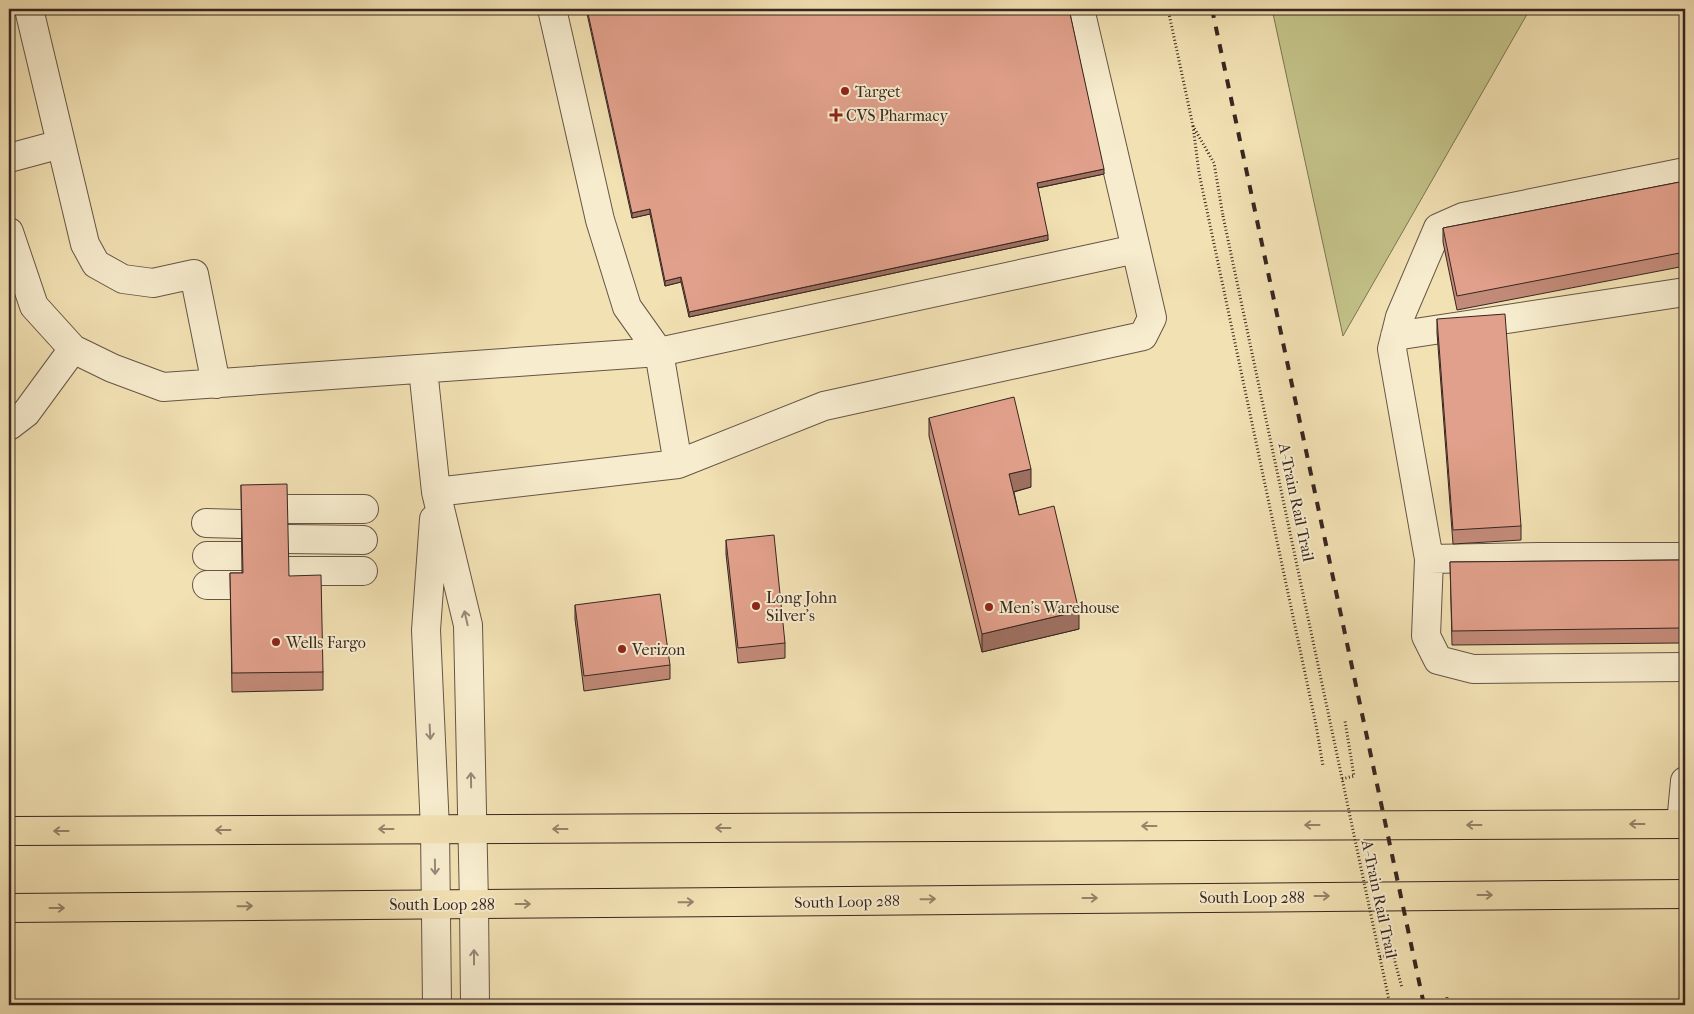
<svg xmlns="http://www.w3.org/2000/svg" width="1694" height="1014" viewBox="0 0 1694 1014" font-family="'IM FELL French Canon',serif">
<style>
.green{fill:#c2c187;stroke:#7c7454}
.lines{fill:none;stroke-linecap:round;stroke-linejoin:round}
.minor-casing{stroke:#665546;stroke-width:30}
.highway-casing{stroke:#372621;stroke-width:30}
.path{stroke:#372621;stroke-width:3;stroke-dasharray:1 2.5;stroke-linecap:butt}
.minor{stroke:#f7ecce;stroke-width:28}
.highway{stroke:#f2e1b3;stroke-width:28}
.rail{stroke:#372621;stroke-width:4;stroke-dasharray:9 9;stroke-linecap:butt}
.path-bridge{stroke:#372621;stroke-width:3;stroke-dasharray:1 2.5;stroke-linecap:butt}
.wall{fill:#c28a78;stroke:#372621}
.shaded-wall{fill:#9e7061;stroke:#372621}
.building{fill:#e1a08b;stroke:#372621}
.oneway{stroke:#978978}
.oneway2{stroke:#94846a}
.poi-dot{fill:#8f2418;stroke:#f7ecce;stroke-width:2}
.labels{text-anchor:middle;stroke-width:4;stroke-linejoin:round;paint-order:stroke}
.poi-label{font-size:16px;fill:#372621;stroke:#f7ecce;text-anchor:start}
.street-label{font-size:16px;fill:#372621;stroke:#f7ecce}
</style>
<rect width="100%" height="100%" fill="#f2e1b3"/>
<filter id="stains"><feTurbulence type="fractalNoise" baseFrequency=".004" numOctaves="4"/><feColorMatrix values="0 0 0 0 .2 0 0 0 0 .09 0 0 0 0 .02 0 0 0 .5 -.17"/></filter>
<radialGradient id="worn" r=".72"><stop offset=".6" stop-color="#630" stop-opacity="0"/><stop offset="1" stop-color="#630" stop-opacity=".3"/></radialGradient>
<path class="green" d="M1272 9H1530L1343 336Z"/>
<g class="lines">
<g class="minor-casing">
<path id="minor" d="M29 9 85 244 96 264 123 279 153 283 194 274 216 384
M552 9 600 220 627 307 659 352 678 464
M1080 9 1136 249
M9 158 61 144
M1685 172 1463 217 1438 228 1400 317 1392 349 1429 559 1540 557H1685
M9 232 34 306 73 349 112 368 163 387 659 352 1136 249 1152 318 1143 336 824 406 678 464 436 492
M1395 336 1685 292
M423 369 436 492 468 625 474 904 475 1005
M9 426 26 413 73 349
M287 509H364
M434 519 426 630 435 829 437 1005
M206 523 241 524
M288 539 363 540
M207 556H242
M1429 559 1426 636 1438 660 1473 669 1685 667
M289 571H363
M207 585H242
M1681 824 1685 781"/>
</g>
<g class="highway-casing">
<path id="highway" d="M9 831 1685 824
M9 908 1685 894"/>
</g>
<path class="path" d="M1168 9 1193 126 1214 163 1223 216
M1193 126 1199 173 1316 725 1323 766
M1342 779 1354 776 1345 721
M1380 957 1393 954 1402 988
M1446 1005 1447 997"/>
<use href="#minor" class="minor"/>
<use href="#highway" class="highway"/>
<path class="rail" d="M1212 9 1424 1005"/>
<path class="path-bridge" d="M1223 216 1390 1005"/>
</g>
<path class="wall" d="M586 9H1069L1104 174 1038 188 1048 240 689 317 681 282 665 286 650 214 632 218Z
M1685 181V266L1457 310 1443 242V228Z
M1437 319 1521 526V540L1453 544 1437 333Z
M929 418 1031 487 1014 492 1019 515 1079 629 982 652 929 436Z
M241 485 289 576 323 672V690L232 692 230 573H242Z
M726 540 785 643V658L738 663 726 554Z
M1680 560 1681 643 1452 645 1450 562Z
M575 605 670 665V679L584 691 575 619Z"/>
<path class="shaded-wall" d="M1104 169V174L1037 188V183Z
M650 209V214L632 218V213Z
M1048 235V240L689 317V312Z
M681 277V282L665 286V281Z
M1031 469V487L1009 493V474Z
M1079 611V629L982 652V634Z"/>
<path class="building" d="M587 9H1069L1104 169 1037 183 1048 235 689 312 681 277 665 281 650 209 632 213Z
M1685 181V252L1457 296 1443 228Z
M1505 314 1521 526 1453 530 1437 319Z
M1014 397 1031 469 1009 474 1019 515 1054 506 1079 611 982 634 929 418Z
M287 484 289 576 321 575 323 672 232 673 230 573H243L241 485Z
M774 535 785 643 738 648 726 540Z
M1680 560 1681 628 1452 631 1450 562Z
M660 594 670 665 584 676 575 605Z"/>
<defs><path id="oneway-shaft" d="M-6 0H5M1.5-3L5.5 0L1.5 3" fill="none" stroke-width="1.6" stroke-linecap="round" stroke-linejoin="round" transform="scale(1.25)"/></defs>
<g class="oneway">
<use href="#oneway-shaft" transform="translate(466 618) rotate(-103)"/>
<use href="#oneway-shaft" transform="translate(430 732) rotate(87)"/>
<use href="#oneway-shaft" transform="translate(471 780) rotate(-91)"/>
<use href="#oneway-shaft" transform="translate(435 867) rotate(89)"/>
<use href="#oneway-shaft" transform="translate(474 957) rotate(-90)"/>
</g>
<g class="oneway2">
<use href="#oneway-shaft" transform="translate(1637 824) rotate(180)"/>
<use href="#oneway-shaft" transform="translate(1312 825) rotate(180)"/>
<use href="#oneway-shaft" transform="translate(1474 825) rotate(180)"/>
<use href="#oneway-shaft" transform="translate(1149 826) rotate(180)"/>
<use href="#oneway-shaft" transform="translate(723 828) rotate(180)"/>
<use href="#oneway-shaft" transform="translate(386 829) rotate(180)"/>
<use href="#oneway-shaft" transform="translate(560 829) rotate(180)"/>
<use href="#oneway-shaft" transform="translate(223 830) rotate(180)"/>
<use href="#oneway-shaft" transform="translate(61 831) rotate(180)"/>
<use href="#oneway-shaft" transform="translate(1485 895)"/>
<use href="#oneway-shaft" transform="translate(1322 896)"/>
<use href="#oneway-shaft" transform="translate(1090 898)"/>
<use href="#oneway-shaft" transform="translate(928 899) rotate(-1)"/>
<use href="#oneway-shaft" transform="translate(686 902) rotate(-1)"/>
<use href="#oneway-shaft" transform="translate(523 904)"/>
<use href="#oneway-shaft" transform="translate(245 906) rotate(-1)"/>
<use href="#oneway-shaft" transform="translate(57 908)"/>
</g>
<g class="poi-dot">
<circle cx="845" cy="91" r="5"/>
<path d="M833.5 107.5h5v5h5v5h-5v5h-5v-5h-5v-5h5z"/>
<circle cx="756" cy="606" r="5"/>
<circle cx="989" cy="607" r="5"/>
<circle cx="276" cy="642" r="5"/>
<circle cx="622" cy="649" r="5"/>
</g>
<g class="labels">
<g class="poi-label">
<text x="855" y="97">Target</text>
<text x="846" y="121">CVS Pharmacy</text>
<text x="766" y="603">Long John<tspan x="766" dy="18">Silver's</tspan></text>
<text x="999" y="613">Men's Warehouse</text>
<text x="286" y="648">Wells Fargo</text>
<text x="632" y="655">Verizon</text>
</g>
<g class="street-label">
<text transform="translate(1297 502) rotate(78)" y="6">A-Train Rail Trail</text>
<text x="1252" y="903">South Loop 288</text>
<text transform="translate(1380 899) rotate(78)" y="6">A-Train Rail Trail</text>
<text transform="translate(847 901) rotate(-1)" y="6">South Loop 288</text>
<text x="442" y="910">South Loop 288</text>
</g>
</g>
<rect width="1694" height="1014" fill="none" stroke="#f2e1b3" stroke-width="30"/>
<rect x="10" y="10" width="1674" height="994" fill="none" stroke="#372621" stroke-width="2.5"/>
<rect x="15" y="15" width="1664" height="984" fill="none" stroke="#372621"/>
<rect width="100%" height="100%" filter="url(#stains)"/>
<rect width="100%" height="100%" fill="url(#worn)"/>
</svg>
